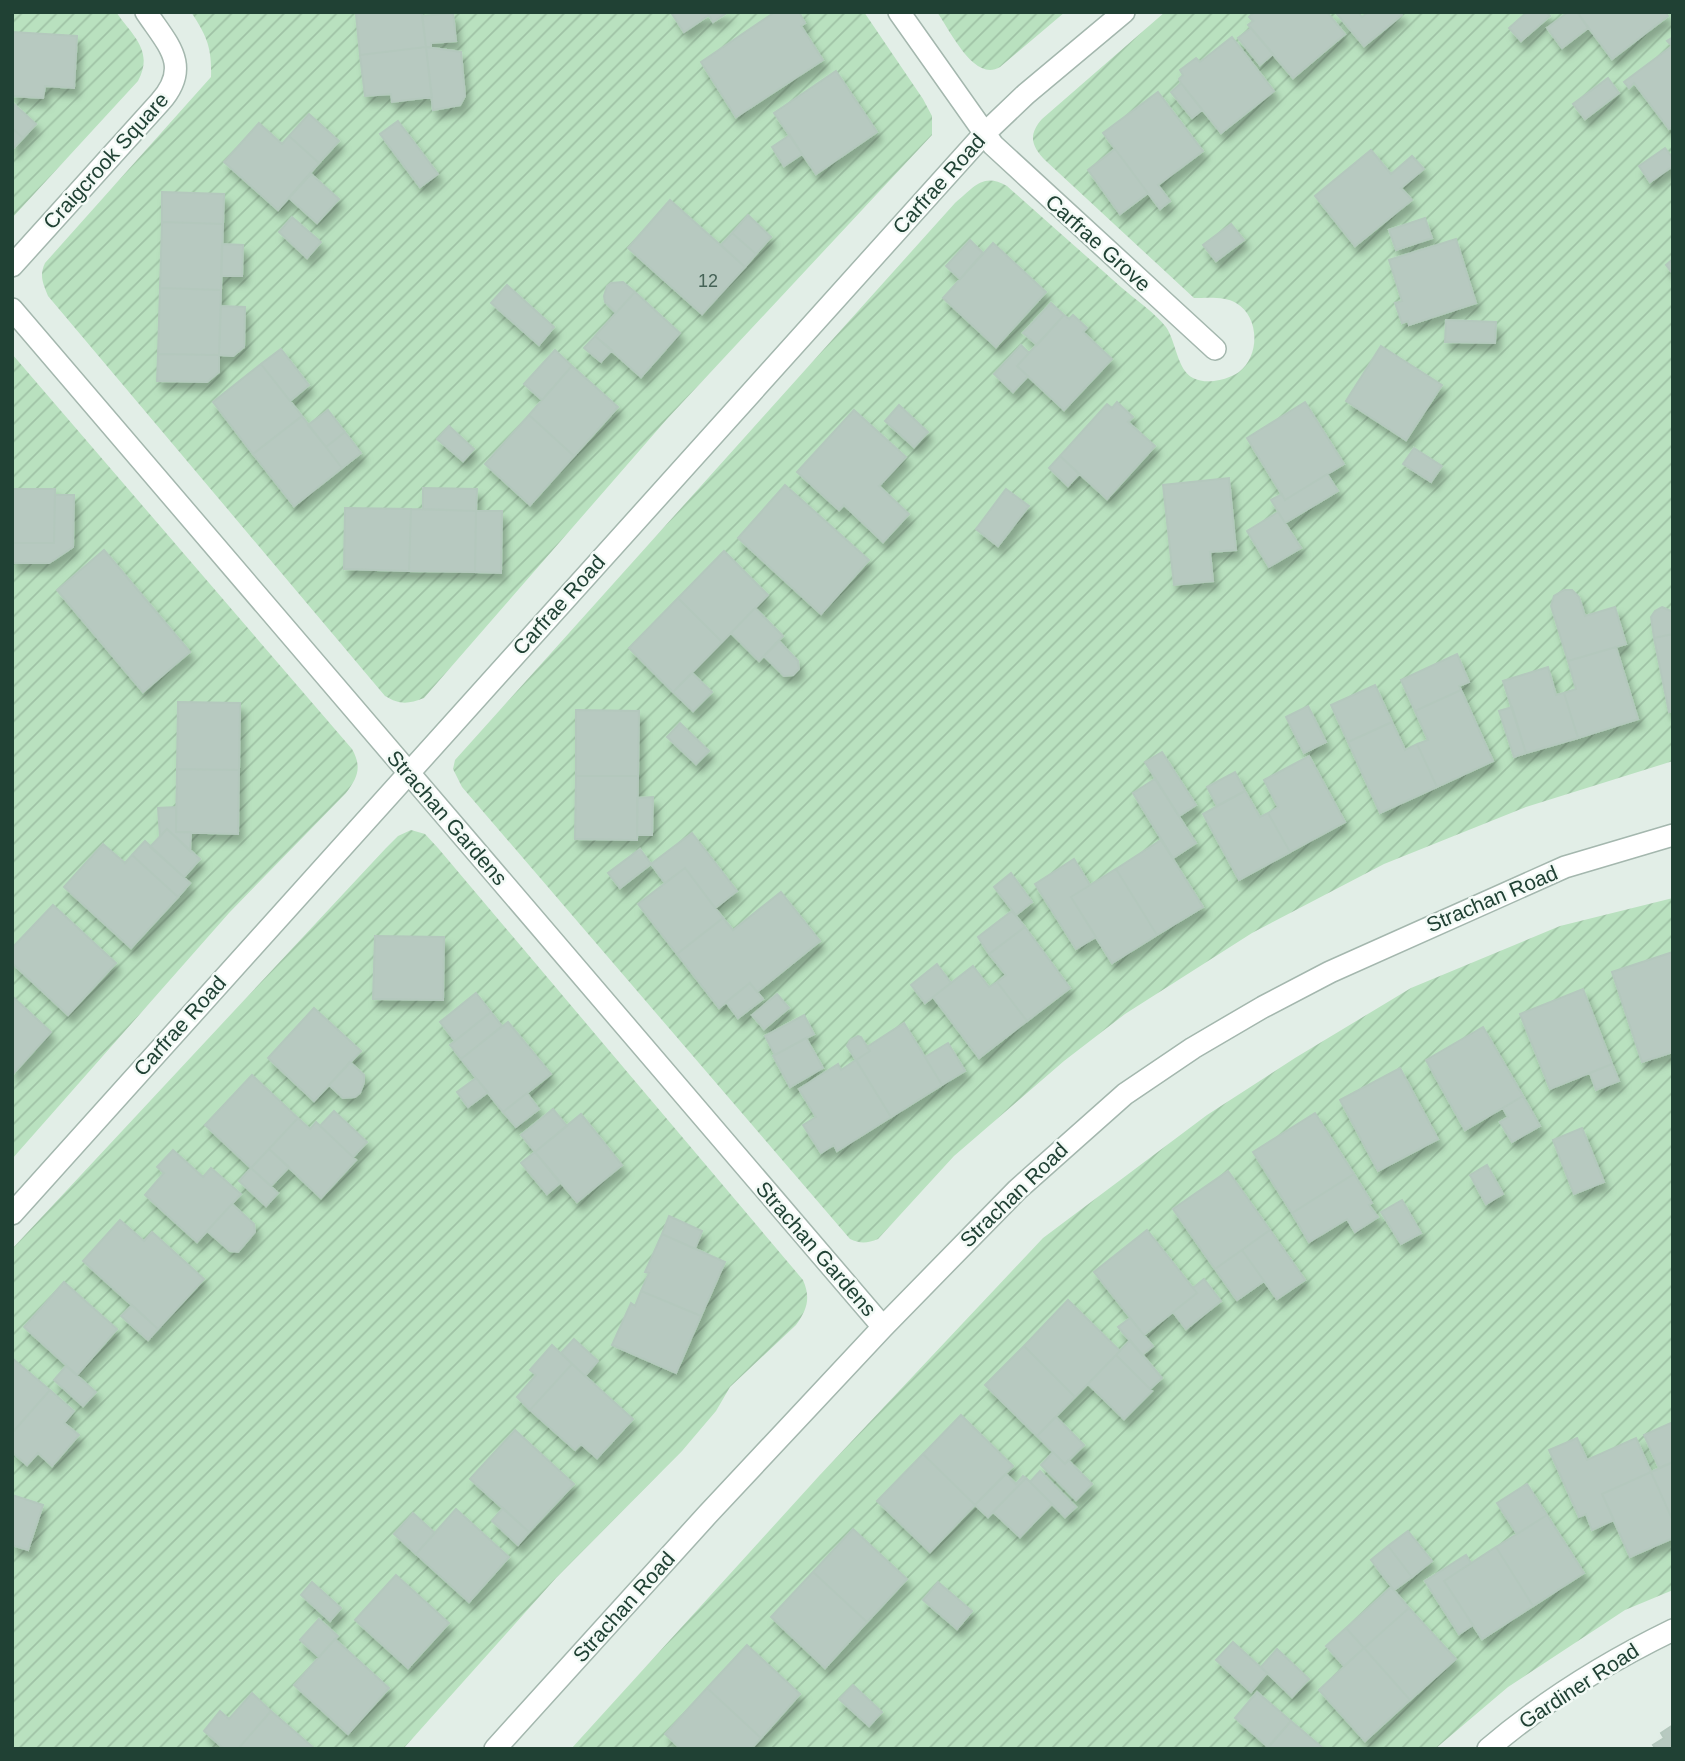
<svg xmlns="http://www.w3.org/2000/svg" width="1685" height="1761" viewBox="0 0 1685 1761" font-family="Arial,sans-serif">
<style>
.garden{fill:url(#garden-furrows)}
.building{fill:#b7c9c0;stroke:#b4c8bd;stroke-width:2;filter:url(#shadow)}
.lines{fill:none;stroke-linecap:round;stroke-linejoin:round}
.street-casing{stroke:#a4b7ae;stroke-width:24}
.street{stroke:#fff;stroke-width:21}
.labels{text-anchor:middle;stroke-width:5;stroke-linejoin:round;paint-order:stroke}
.number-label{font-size:18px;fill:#466357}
.street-label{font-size:21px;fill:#204134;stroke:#f3faf6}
</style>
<defs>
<pattern id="garden-furrows" width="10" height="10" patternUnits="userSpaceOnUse" patternTransform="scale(1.75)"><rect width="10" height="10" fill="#b9e1bf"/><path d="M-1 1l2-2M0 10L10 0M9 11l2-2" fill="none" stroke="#9fc2a5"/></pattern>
<filter id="shadow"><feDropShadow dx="4.5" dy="8" stdDeviation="3.5" flood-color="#0004"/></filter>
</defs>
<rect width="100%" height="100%" fill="#e2eee7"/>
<path class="garden" d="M12 12H116C133 36 154 51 138 81L12 218Z
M191 12H864L923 99 932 116V135L667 419 424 698C408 704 400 705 385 696L48 296C43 283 39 276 45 263L211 77C212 48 207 36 191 12Z
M937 12H1065L1000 67C974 83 950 30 937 12Z
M1165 12H1673V761L1526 807 1384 864 1252 933 1125 1014 1064 1061 954 1156 878 1239C868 1243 860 1244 850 1239L462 787 453 769 455 760 955 203C974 188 982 172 1007 186 1045 220 1084 254 1122 288 1135 299 1156 314 1166 327 1176 341 1177 370 1193 378 1207 385 1227 380 1239 372 1260 356 1260 317 1236 303 1225 296 1207 298 1194 298L1046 161C1031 146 1028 135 1042 119Z
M12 354 352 749C362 767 358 777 346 793L229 913 12 1159Z
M411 830 425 834 438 848 803 1280C811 1298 807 1310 796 1325L730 1387 716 1411 682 1451 556 1578 403 1749H12V1249L386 848 398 836Z
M1673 898V1590L1625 1610 1508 1687 1435 1749H571L819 1476 1043 1238 1207 1115 1295 1058 1411 988 1560 926Z"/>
<path class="building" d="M369 12H422L426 47 360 55 356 14Z
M676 12H707L709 15 684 32 672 14Z
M707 12H728L713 22Z
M775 12H799L805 23 801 26 823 60 736 117 701 62Z
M1254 12H1327L1345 34 1293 78 1248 25 1253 21 1249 17Z
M1339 12H1358L1362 17 1368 12H1400L1402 15 1364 46 1337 14Z
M1527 12H1546L1550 16 1521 41 1509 28Z
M1568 12H1577L1588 28 1562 48 1547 28Z
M1577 12H1665L1668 16 1612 59Z
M453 13 456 41 431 43V47H426L422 16Z
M1251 28 1273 54 1260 65 1238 38Z
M12 32 77 36 74 88 45 86 43 98 12 96Z
M1232 37 1274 91 1221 133 1181 83 1179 79 1183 75 1180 70 1196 58 1200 62Z
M1673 37V127L1669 129 1634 83 1629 88 1624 82 1672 46 1667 41Z
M426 47 461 52 465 96 460 105 433 110Z
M426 47 432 97 392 102 391 94 365 96 360 55Z
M836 71 877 132 816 174 774 113Z
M1608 78 1619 93 1585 119 1573 104Z
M1181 83 1202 110 1192 118 1171 92Z
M1158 92 1203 151 1158 185 1170 201 1160 209 1103 133Z
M14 104 36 124 23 138 12 128Z
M309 114 339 141 319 163 289 136Z
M398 121 438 174 420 187 380 134Z
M259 123 282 144 289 136 319 163 278 210 224 162Z
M12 128 23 138 12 150Z
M790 135 802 154 784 166 772 147Z
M1665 148 1673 158V166L1650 182 1639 166Z
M1115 149 1148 193 1120 214 1088 170Z
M1371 150 1391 174 1412 156 1424 169 1401 188 1412 200 1355 246 1315 196Z
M311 174 339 199 317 223 289 198Z
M162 192 224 194 223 224 162 222Z
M670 200 745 267 702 314 628 248Z
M748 215 771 237 756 254 732 233Z
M292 217 321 242 307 258 279 232Z
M1425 218 1432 238 1396 250 1389 230Z
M162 222 223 224 221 290 160 288Z
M1231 224 1244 240 1216 261 1203 245Z
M732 233 756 254 745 267 721 245Z
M1456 239 1476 303 1409 325 1408 321 1402 323 1395 303 1402 301 1389 260Z
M970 240 983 253 960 279 946 266Z
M993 243 1046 292 996 347 943 298Z
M222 244 243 245 242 276H221Z
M1673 259V274L1666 265Z
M623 282 635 292 616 313 605 302 604 296 607 286 611 283Z
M507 285 554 327 539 345 491 303Z
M160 288 221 290 219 355 158 354Z
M635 292 680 333 641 377 595 336Z
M1051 303 1064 315 1037 345 1023 333Z
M221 306 245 307 244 347 233 356 219 355Z
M1064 315 1069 319 1073 315 1087 328 1083 332 1112 359 1064 410 1017 366Z
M1446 320 1496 322 1495 343 1445 342Z
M595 336 612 350 601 362 584 348Z
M1021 345 1029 353 1017 366 1028 376 1013 392 994 374Z
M1381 346 1442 385 1406 440 1346 401Z
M281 349 309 385 290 401 261 364Z
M555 350 572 366 542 400 524 384Z
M158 354 219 355V372L207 382 157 381Z
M261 364 302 416 253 454 213 402Z
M572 366 618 407 574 456 529 415Z
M1117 402 1133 417 1128 422 1155 446 1107 499 1060 456 1107 404 1112 408Z
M1305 402 1344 464 1285 500 1247 438Z
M899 405 928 432 914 447 885 421Z
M328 410 345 432 326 447 308 425Z
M854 410 906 457 879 486 909 514 883 542 844 505 839 510 797 472Z
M529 415 574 456 530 505 485 464Z
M302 416 342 468 294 506 253 454Z
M449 426 474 449 463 461 437 439Z
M345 432 361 453 342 468 326 447Z
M1414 448 1442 466 1431 482 1403 464Z
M1060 456 1079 474 1068 486 1049 468Z
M1327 474 1338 491 1285 523 1271 500 1282 494 1285 500Z
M1229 478 1236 550 1210 552 1213 581 1174 585 1163 485Z
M785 485 869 560 821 614 738 538Z
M423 488 477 489 476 511 423 509Z
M12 489H55L54 543H12Z
M1006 489 1029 506 998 546 976 529Z
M55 495H74L73 547 49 563H12V543H54Z
M345 508 411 509 409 571 344 569Z
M411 509 476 511 475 572 409 571Z
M476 511H502L501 573 475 572Z
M1278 512 1301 548 1269 567 1247 531Z
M104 550 190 652 143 692 57 590Z
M724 551 768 595 722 642 678 598Z
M1564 590H1572L1579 597 1585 616 1615 607 1626 644 1568 661 1551 606 1554 596Z
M678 598 722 642 673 692 629 648Z
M1662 607 1673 612V634L1654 638 1651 617 1655 611Z
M755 608 783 636 759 661 731 633Z
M1673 634V711L1669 712 1654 638Z
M779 641 798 661 799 669 793 675 784 676 764 656Z
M1616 647 1638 719 1578 738 1564 693 1576 689 1568 661Z
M1457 654 1469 682 1459 686 1461 690 1415 711 1401 680Z
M1548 667 1556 695 1564 693 1578 738 1526 753 1503 681Z
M692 673 712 692 693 711 673 692Z
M1375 685 1392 722 1348 742 1331 705Z
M1461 690 1493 761 1437 787 1417 744 1428 740 1415 711Z
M178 702 240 703 239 770 177 769Z
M1308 706 1326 742 1304 753 1286 717Z
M1512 707 1526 753 1514 757 1499 711Z
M576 710 639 711 638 776H576Z
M1392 722 1405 750 1417 744 1437 787 1380 813 1348 742Z
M680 723 709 751 696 764 667 737Z
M1162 752 1196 805 1179 816 1145 762Z
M1309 756 1345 822 1290 852 1268 813 1278 807 1264 780Z
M177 769 239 770 238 834 176 832Z
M1235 772 1245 791 1217 806 1207 787Z
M576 776H638L637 840 575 839Z
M1155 779 1196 843 1173 858 1133 793Z
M1245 791 1260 817 1268 813 1290 852 1239 880 1203 814Z
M653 797 652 835H637V798Z
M176 807V832H191L190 851 167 829 160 836 158 808Z
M167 829 200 859 184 877 150 847Z
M692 833 737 891 715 908 685 868 665 883 651 864Z
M1161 840 1203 907 1157 935 1116 869Z
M145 841 190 883 178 897 132 855Z
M103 844 125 863 132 855 178 897 131 948 64 887Z
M640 849 651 864 620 888 608 873Z
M1074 859 1090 885 1071 897 1096 937 1076 949 1035 884Z
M685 868 723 918 677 954 638 904Z
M1116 869 1157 935 1112 963 1071 897Z
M1011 873 1032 902 1016 915 994 887Z
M781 892 820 941 757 992 750 983 719 1008 677 954 723 918 733 930Z
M53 905 116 963 68 1015 12 963V948Z
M1012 911 1025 927 989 954 978 937Z
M1025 927 1070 988 1027 1021 997 982 1006 975 989 954Z
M375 936 444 937 443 1000 373 999Z
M1673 952V1052L1642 1062 1612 972Z
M937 964 951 983 925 1003 911 985Z
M973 966 989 987 997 982 1027 1021 979 1058 933 997Z
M750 983 763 999 738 1018 726 1002Z
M1583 989 1612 1064 1550 1089 1520 1014Z
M476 993 491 1012 455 1041 440 1022Z
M777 994 789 1008 764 1029 752 1015Z
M12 996 51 1032 13 1074H12Z
M314 1008 361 1051 314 1101 268 1058Z
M491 1012 502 1026 461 1059 450 1045Z
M804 1015 814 1034 775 1055 765 1036Z
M508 1022 551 1074 503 1112 461 1059Z
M904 1023 942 1085 891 1117 856 1060 870 1051 867 1047Z
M1483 1027 1523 1096 1465 1130 1426 1060Z
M858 1036 861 1037 870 1051 856 1060 847 1046 850 1040Z
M806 1038 823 1068 790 1087 773 1056Z
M948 1043 965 1071 942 1085 925 1057Z
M856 1060 891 1117 837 1151 834 1145 821 1153 803 1125 816 1117 799 1089 838 1064 841 1070Z
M350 1062 364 1075V1082L360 1093 355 1097 343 1098 329 1085Z
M1612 1064 1619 1081 1596 1090 1590 1073Z
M1400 1068 1438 1139 1378 1171 1340 1100Z
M252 1075 298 1118 251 1168 205 1125Z
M476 1078 488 1092 468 1107 457 1092Z
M527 1093 539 1109 516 1127 503 1112Z
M1523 1096 1540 1126 1512 1142 1500 1122 1508 1117 1503 1108Z
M553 1109 567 1126 535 1152 521 1135Z
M334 1111 367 1142 353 1157 320 1126Z
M1315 1113 1354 1174 1292 1213 1253 1152Z
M581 1114 622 1165 577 1202 535 1152Z
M298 1118 310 1129 316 1122 356 1160 321 1198 269 1149Z
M1582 1128 1604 1182 1574 1194 1553 1140Z
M269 1149 289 1167 271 1186 251 1168Z
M173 1150 203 1177 211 1168 241 1194 197 1242 145 1195 164 1173 157 1167Z
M535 1152 560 1183 547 1194 521 1163Z
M1487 1165 1503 1194 1486 1204 1470 1175Z
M251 1168 278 1193 266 1206 239 1181Z
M1228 1171 1270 1230 1215 1269 1173 1209Z
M1354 1174 1372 1203 1369 1205 1378 1217 1355 1232 1347 1219 1309 1242 1292 1213Z
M1402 1200 1421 1233 1401 1244 1381 1212Z
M232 1204 254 1224 255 1232 238 1252 230 1251 207 1231Z
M669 1216 702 1231 695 1249 662 1234Z
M120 1220 144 1241 152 1232 204 1279 158 1329 83 1261Z
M1147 1230 1197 1293 1144 1335 1094 1272Z
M1270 1230 1305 1280 1277 1299 1242 1250Z
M662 1234 725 1262 701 1316 641 1291 649 1273 645 1272Z
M1242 1250 1264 1281 1237 1300 1215 1269Z
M1204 1279 1221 1301 1186 1329 1173 1312 1197 1293 1193 1288Z
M64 1282 117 1329 77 1375 24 1327Z
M641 1291 701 1316 676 1373 612 1345 631 1303 635 1306Z
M1068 1300 1120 1351 1075 1397 1024 1346Z
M132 1305 158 1329 148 1340 121 1316Z
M1130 1318 1153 1346 1142 1355 1118 1327Z
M574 1339 598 1361 585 1376 561 1353Z
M1130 1340 1162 1378 1150 1389 1116 1355Z
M552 1345 572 1364 530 1410 517 1397 536 1375 530 1370Z
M1024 1346 1075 1397 1037 1436 985 1385Z
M1116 1355 1152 1391 1124 1419 1088 1384Z
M12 1358 50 1390 12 1433Z
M572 1364 633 1419 597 1458 581 1444 575 1450 530 1410Z
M66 1366 96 1392 83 1406 54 1380Z
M50 1390 74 1411 64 1423 79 1435 52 1466 38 1453 27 1465 12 1452V1433Z
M961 1415 1013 1466 975 1505 923 1454Z
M1056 1417 1084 1445 1065 1464 1037 1436Z
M1673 1422V1462L1659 1468 1644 1435Z
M515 1430 574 1484 529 1532 470 1479Z
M1577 1438 1587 1460 1636 1438 1651 1472 1602 1494 1614 1520 1592 1530 1586 1514 1579 1517 1549 1450Z
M1053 1452 1065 1464 1068 1460 1092 1484 1076 1500 1041 1465Z
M923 1454 975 1505 930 1552 877 1501Z
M1673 1462V1521L1651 1472Z
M1040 1471 1076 1507 1065 1517 1030 1482Z
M1651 1472 1673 1521V1538L1630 1557 1602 1494Z
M1006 1474 1016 1484 1023 1476 1026 1478 988 1517 975 1505Z
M1026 1478 1052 1504 1020 1537 993 1512Z
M1527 1484 1547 1515 1517 1534 1497 1503Z
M12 1495 43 1505 28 1550 12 1545Z
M503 1508 529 1532 518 1545 492 1521Z
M456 1509 509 1557 469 1602 416 1554Z
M413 1513 435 1533 416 1554 394 1534Z
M1547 1515 1584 1573 1533 1606 1496 1547Z
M853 1529 907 1579 867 1622 813 1572Z
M1408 1531 1432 1561 1412 1577 1388 1546Z
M1388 1546 1412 1577 1394 1590 1371 1560Z
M1496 1547 1533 1606 1482 1639 1444 1581Z
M1466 1555 1471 1563 1444 1581 1473 1625 1459 1634 1425 1581Z
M813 1572 867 1622 825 1668 771 1617Z
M396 1575 449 1623 408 1668 355 1620Z
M312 1582 341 1608 330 1621 301 1595Z
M938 1582 972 1611 957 1629 923 1600Z
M1391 1587 1409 1608 1364 1648 1346 1628Z
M1409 1608 1456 1659 1410 1700 1364 1648Z
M319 1619 338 1636 319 1657 300 1640Z
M1346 1628 1364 1648 1344 1666 1326 1646Z
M335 1639 389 1688 348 1734 294 1685Z
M1233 1642 1267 1673 1251 1692 1216 1660Z
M747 1645 800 1694 761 1738 707 1688Z
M1364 1648 1410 1700 1365 1741 1319 1690Z
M1277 1649 1309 1679 1292 1697 1261 1667Z
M853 1685 882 1712 869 1726 839 1699Z
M707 1688 761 1738 751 1749H681L665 1734Z
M1257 1692 1291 1721 1268 1747 1235 1718Z
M252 1693 271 1711 238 1749H224L204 1731 220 1711 229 1719Z
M271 1711 315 1749H238Z
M1291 1721 1324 1749H1267Z
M1673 1725V1749H1656L1653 1745 1664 1738 1661 1733Z"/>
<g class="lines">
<g class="street-casing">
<path id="street" d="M899 12 993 145 1215 349
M12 266 160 102C192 66 168 45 146 12
M12 309 883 1327
M12 1214 984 134 1026 94 1124 12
M495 1749 707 1515 883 1327 1017 1190 1125 1094 1193 1048 1263 1007 1330 972 1565 867 1673 835
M1488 1749C1544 1701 1607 1662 1673 1630"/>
</g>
<use href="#street" class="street"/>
</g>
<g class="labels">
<g class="number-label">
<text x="708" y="287">12</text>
</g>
<g class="street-label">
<text transform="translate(106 161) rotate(-48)" y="7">Craigcrook Square</text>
<text transform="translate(939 184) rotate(-48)" y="7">Carfrae Road</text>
<text transform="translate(1098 243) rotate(42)" y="7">Carfrae Grove</text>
<text transform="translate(559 605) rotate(-48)" y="7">Carfrae Road</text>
<text transform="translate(447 818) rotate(49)" y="7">Strachan Gardens</text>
<text transform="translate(1492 899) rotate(-23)" y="7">Strachan Road</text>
<text transform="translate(180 1026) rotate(-48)" y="7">Carfrae Road</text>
<text transform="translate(1014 1195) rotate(-44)" y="7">Strachan Road</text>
<text transform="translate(816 1249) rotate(49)" y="7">Strachan Gardens</text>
<text transform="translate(624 1607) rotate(-48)" y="7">Strachan Road</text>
<text transform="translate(1579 1686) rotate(-33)" y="7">Gardiner Road</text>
</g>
</g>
<rect width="1685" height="1761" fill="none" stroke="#204134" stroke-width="28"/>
</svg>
